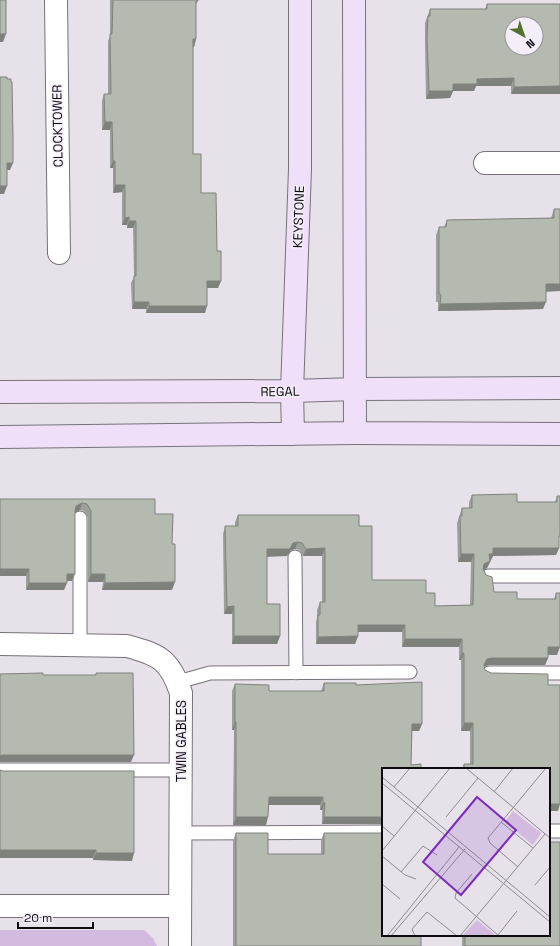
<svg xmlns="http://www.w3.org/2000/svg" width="560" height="946" viewBox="0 0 560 946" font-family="'Space Grotesk',sans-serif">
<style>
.green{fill:#d3bbdf}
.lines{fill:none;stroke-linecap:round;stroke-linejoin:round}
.lane-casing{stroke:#77727a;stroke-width:15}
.street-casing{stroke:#77727a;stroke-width:24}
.secondary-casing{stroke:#77727a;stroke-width:24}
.lane{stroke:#fff;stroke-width:13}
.street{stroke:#fff;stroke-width:22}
.secondary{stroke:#f0dff9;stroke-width:22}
.wall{fill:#9ca098}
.shaded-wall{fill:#7f827c}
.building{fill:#b5bab1;stroke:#7f827c;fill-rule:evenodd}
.labels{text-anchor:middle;stroke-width:3;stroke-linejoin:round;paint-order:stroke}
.street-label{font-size:13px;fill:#0d0b0e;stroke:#f4eef8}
.inset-road{fill:none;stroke:#908b92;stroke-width:1}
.view{fill:#7b2cbf;fill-opacity:0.15;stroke:#7b2cbf;stroke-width:2}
.inset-edge{fill:none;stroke:#0d0b0e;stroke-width:2}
</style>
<rect width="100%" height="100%" fill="#e7e1ea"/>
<path class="green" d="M0 930H144L153 938 157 946H0Z"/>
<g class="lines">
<g class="lane-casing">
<path id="lane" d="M80 518V646
M295 557 296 673
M488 576H560
M489 673H560
M178 682 210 673 410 672
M0 770H181
M549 831H560
M181 833 383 832"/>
</g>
<g class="street-casing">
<path id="street" d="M56 0 59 253
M485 163H560
M0 644 127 646C160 655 170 660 181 693L180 946
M0 906H180"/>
</g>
<g class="secondary-casing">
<path id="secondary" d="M354 0 355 433
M0 392 292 391 356 389 560 388
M293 434 292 391 300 169V0
M0 437 355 433 560 434"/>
</g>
<use href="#lane" class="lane"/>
<use href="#street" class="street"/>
<use href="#secondary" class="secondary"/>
</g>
<path class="wall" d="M110 0H198L196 5V39L194 47H193V154L201 193 217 251 221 281 218 288H207L205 313H146V309H132L131 283 134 277 133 228H127V225H122V192L113 193V168H110V130H102V101L104 94H108V41L110 36Z
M487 4H560L511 94V86H476L474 91H453L450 98 426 99 425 44V23L430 9H485Z
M554 209 560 291H546L543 309 438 311V302H436V235L439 227H444L447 220 551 218Z
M472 495 517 502H555L557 496 559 548 556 555 493 556 487 568 484 570 494 592 517 599H554L556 593 557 655H548V658L545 665H489L484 667 485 670 491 673 548 685 558 811H549V817V769H462L464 764H470V731H461V660H459V647H402V632H358V636L355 644H316V622L317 618V610L320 602H322V556H303L299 550 295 549 291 550 287 556H267V604L280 636 277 644H232V614H224L223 534 225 526H235V522L238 515 359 526 372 580 426 593 435 606 470 605 471 562H458L457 523 462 508H469V502Z
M0 499H155V514L172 590H102L103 582H88V518L84 511 80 510 75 513 72 581H67L64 590H26V576Z
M324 683 356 685 422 724 419 731H412L411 765 383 769V824H322V810H320V805H269L266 825H233L234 730H232V691L235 684 269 691H321Z
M0 770 132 861 93 860V858Z
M236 833 268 854H321V840L324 833 383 935 421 946H233V841Z
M549 842 560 946H462V935H549Z"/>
<path class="shaded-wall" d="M0 34H6L3 42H0Z
M193 39H196L194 47H190Z
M514 78 511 86H476L474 91H453L450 98 426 99 429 91 453 84 477 79Z
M560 86V94H511L514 87Z
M105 122H112L110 130H102Z
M113 161H115L113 168H110Z
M7 163H13L10 170H5Z
M115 185H125L122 192 113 193Z
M0 186H7L4 194H0Z
M129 217 127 225H122L125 218Z
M129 221H136L133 228H127Z
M207 281H221L218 288H204Z
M546 284H560V291L543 292Z
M134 302H149L146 309H132Z
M546 302 543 309 438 311 440 304Z
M149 306H207L205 313H146Z
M82 503 80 510 73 514 76 506Z
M298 542 295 549 291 550 287 556 264 557 267 549Z
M325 548 322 556H303L306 549Z
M493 548H559L556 555 493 556 487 568 481 572 484 564 489 554Z
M461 554H474L471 562H458Z
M0 569H29L26 576H0Z
M67 574H75L72 581H64Z
M91 574H105L103 582H88Z
M175 582 172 590H102L105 583Z
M29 583H67L64 590H26Z
M234 606 232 614H224L227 607Z
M358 625H405L402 632H355Z
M234 636H280L277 644H232Z
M358 636 355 644H316L318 637Z
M405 639H462L459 647H402Z
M548 647H560L557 655H545Z
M462 653H464L461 660H459Z
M492 658H548L545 665H489L485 666 481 673 484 665 487 659Z
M235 722H236L234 730H232Z
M464 723H473L470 731H461Z
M412 724H422L419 731H409Z
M3 755H134L131 762H0V756Z
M269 797H323L320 805H266Z
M323 803H325L322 810H320Z
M549 804H560L558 811H549Z
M236 817H268L266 825H233Z
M324 817H383V824H322Z
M0 850H96L93 858H0Z
M96 853H134L132 861 93 860Z"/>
<path class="building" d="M0 0H6V34H0Z
M113 0H198V1H196V39H193V154H201V193H216L217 251H221V281H207V306H149V302H134V276H136V221H129V217L125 218V185H115V161H113L112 122H105L104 94H111L110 34H112Z
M487 4H560V86L514 87V78L477 79V84H453V91H429L427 37 428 16H430V9H487ZM512 24H536V48H512Z
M0 77H7V79H11V82H12L13 138V163H7V186H0Z
M554 209H560V284H546V302L440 304 441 295 439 294V227H446L447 220 554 218Z
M517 494V502H557V496H560V536H559V548H493V554H489L490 561 484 564 483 569 486 575 492 577 494 592H517V599H556V593H560V647H548V658H492L487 659 484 665 485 670 491 673 548 674V685H560V804H549V816V769H464V764H473V723H464V653H462V639H405V625H358V636L318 637V615H320V602H325V548L306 549 302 543 298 542 293 543 290 549H267V604H280V636H234V606L227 607 225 526H238V515H359V526H372V580H426V593H435V606L473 605 474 554H461L460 516H462V508H472V495Z
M0 499H155V514H173L172 544H175V582L105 583V574H91V511L87 504 82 503 76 506 75 511V574H67V583H29V569H0Z
M43 673V675H96V673H133L134 755H3L0 756V674Z
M422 682V724H412L411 765 421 764V769H383V817H324L325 803H323V797H269L268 817H236V722H235V684L269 685V691H324V683H356V685Z
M0 770 3 771H134V853H96V850H0Z
M549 831V842H560V946H465V935H549Z
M236 833H268V854H324V833H383V935H421V946H236Z"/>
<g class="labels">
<g class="street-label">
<text transform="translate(57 126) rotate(-91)" y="5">CLOCKTOWER</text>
<text transform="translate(298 217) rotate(-88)" y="5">KEYSTONE</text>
<text transform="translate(280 391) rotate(-1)" y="5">REGAL</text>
<text transform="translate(181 741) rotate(-90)" y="5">TWIN GABLES</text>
</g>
</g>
<g transform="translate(382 768)">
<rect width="168" height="168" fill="#e7e1ea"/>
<path d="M131 43 159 65 151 77 123 54ZM95 152 112 166V168H80Z" fill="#d3bbdf"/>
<path class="inset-road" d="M84 0 168 70M0 9 168 149M0 15 168 154M12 19 28 0M112 24 131 0M64 49 96 10M119 54 151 80M0 58 12 68M0 83 68 0M0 88 23 107 34 111M136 99 108 75 106 70 164 0M19 104 41 78 55 87M90 106 74 125 73 130 117 168M0 116 18 131M153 117 168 99M116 167 135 143M5 168 77 79M9 168 83 81M33 168 30 161 45 144 75 168M78 168 163 66"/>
<path class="view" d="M95 29 134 62 79 127 41 94Z"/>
<rect width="168" height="168" class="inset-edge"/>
</g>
<g transform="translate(524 36) rotate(140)"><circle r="19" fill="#f4eef8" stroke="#98939a"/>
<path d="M0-3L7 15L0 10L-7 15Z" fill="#51732b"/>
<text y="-6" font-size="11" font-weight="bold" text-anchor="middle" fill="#0d0b0e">N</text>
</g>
<path d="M18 922v6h75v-6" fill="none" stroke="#0d0b0e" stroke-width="2"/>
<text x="24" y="922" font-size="12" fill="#0d0b0e" stroke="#f4eef8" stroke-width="3" paint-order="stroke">20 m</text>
</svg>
